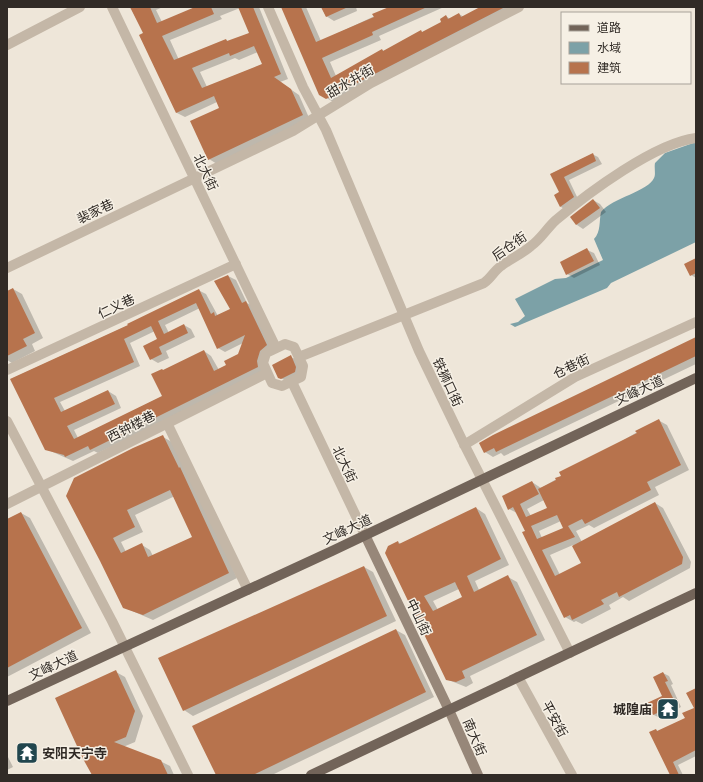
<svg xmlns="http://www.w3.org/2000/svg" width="703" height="782" viewBox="0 0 703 782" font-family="'Space Grotesk','Noto Sans SC',sans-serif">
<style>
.water{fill:#7ca1a7}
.shadow{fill:#0003;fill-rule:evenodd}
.building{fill:#b7734d;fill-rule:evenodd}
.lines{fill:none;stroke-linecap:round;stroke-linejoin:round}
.street{stroke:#c4b7a7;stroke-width:10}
.secondary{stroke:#978779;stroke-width:10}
.primary{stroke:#726459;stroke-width:10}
.labels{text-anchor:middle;stroke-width:3;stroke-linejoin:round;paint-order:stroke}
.street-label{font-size:13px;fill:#312b26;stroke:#f6f0e5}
.poi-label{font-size:13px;font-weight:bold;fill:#312b26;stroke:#f6f0e5;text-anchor:end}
</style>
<rect width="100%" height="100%" fill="#eee6d9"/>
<path class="water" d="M696 142V242L611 283 607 288 515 327 510 324 518 322 525 316 515 299 555 279 566 278 603 260 594 239C601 232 599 221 601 212 612 198 649 191 654 178 656 174 654 168 655 163L665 153Z"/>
<path class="shadow" d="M130 7H163L156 10 162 22 197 7H259L288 79 280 82 299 95 310 120 217 164 209 159 220 108 217 102 185 117 177 113 140 35 144 33ZM240 8 250 33 229 42 226 40 179 60 170 40 222 19 220 16ZM258 52 263 64 207 87 200 72 235 58 239 60Z
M283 7H306L321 41 394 7H444L379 36 381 40 330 62 336 76 382 50 384 51 421 32 424 33 443 23 446 16 450 19 459 14 464 17 483 7H521L335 103 320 94Z
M321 7H356L357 11 334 21 326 16Z
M592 154 598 157 602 164 569 180 579 201 566 210 561 207 555 195 560 192 551 174Z
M593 200 600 204 606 212 583 229 577 225 571 217Z
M587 250 594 253 600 265 574 278 567 274Z
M696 259V278L691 275Z
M228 276 236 280 247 303 253 306 274 349 267 355 265 371 98 453 94 451 73 461 46 449 11 379 129 325 198 290 206 294 218 316 231 309 216 282ZM200 308 218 348 225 352 243 343 239 355 228 366 219 370 211 356 204 351 164 371 163 396 78 438 74 430 121 408 116 396 108 391 65 411 60 402 140 366 130 343 155 331 159 339 151 359 158 363 169 358 166 351 195 337 191 329 184 325 169 333 165 325Z
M13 289 22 294 43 338 32 344 35 351 12 363 7 360V292Z
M696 338V364L504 456 501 453 493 457 485 452Z
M291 357 297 360 303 371 286 381 279 377Z
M658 420 667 425 689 470 655 487 659 495 594 528 589 525 576 531 582 542 655 503 663 508 691 562 690 568 629 601 623 597 609 605 611 609 582 624 576 621 574 622 565 617 517 513 509 509 532 482 541 488ZM544 500 548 508 531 516 527 509ZM561 521 565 529 542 538 539 531ZM573 545 582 563 560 575 550 555Z
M163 437 172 442 189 473 237 578 153 620 123 607 101 560ZM175 496 194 537 153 556 150 550 142 545 126 552 121 542 143 532 135 515Z
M476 508 485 514 509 565 475 581 479 590 508 577 517 582 545 640 470 676 473 683 466 687 446 679 398 542 401 544ZM459 589 464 598 438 610 433 601Z
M21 513 30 518 91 633 7 677V521Z
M364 567 373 572 396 621 193 716 184 710Z
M396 630 405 635 434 697 272 775H217Z
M116 672 125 677 143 716 135 742 123 747 160 761 170 766 174 775H92Z
M663 673 669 676 673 684 671 685 681 707 660 718 654 715 649 704 663 696Z
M696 689V756L678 765 683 775H671L656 730 659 732 686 718 695 708Z
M7 755 13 767 7 770Z"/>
<path class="building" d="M130 7H150L157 23 195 7H211L214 14 162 36 174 60 226 39 227 41 249 33 238 7H253L281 74 274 77 291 89 303 115 208 160 190 121 219 108 214 96 176 113 139 35 143 33ZM254 46 262 64 202 88 192 68 229 53 230 56Z
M281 7H301L316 42 374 17 372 14 389 7H427L372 32 373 35 322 58 331 78 382 49 383 51 421 30 422 32 441 22 440 19 446 15 448 19 459 13 461 17 480 7H505L326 99 319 95Z
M321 7H348L326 17Z
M593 153 596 161 564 177 574 197 560 207 554 195 559 192 550 174Z
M593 199 600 208 576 225 570 217Z
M587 248 594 261 566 275 560 262Z
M696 258V273L690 276 684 264Z
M228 275 242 303 246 301 267 345 260 351 257 361 258 367 90 450 88 446 65 457 64 455 45 450 10 379 128 325 127 324 199 289 211 314 214 312 215 316 230 309 214 281ZM196 303 217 349 245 335 238 354 224 361 226 365 214 371 204 350 163 370 162 369 151 374 162 396 74 439 67 426 115 404 108 390 61 412 54 398 134 362 124 339 151 326 157 339 143 346 150 360 162 354 159 347 188 333 184 324 164 334 158 321Z
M13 288 35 333 23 339 27 346 7 356V291Z
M696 337V356L496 452 494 448 484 453 479 443 493 435Z
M291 355 296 367 295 372 281 379 278 378 272 365Z
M659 419 681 465 647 482 651 490 585 524 582 519 568 526 575 537 542 550 555 576 581 563 572 546 655 502 683 557 682 564 619 597 617 592 601 600 604 604 572 620 570 615 564 618 522 532 525 531 513 507 508 510 502 496 532 481 539 494 520 504 526 517 547 508 538 489 556 480 555 478 561 476 559 472 637 433 635 431ZM557 515 563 528 537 539 531 526Z
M163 435 179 468 180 467 229 573 143 615 123 608 100 561 66 496 74 478 133 448ZM170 490 192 537 148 557 142 543 121 553 113 538 135 527 127 510Z
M476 507 501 559 467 576 474 592 508 575 537 635 462 671 465 678 456 682 446 680 385 553 388 546 398 541 399 544ZM455 582 462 597 433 611 424 596Z
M21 512 82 628 7 668V519Z
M364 566 387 616 183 711 158 658Z
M396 629 426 692 253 775H216L192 726Z
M116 670 135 711 126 737 114 742 161 760 168 775H92L82 757 55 698Z
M663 672 668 681 665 682 676 704 653 715 647 703 662 696 653 677Z
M696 688V750L673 762 679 775H670L649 732 656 729 657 731 685 718 682 713 694 708 686 693Z"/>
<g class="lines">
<path class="street" d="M112 7 276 348
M268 7 303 87 326 130 419 351 463 442 570 653
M7 45 80 7
M7 268 293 131 371 83 519 7
M285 344 294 347 303 366 301 377 282 386 272 383 263 363 266 353Z
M299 357 484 283C491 278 494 271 501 266 510 259 522 254 531 246 541 239 547 228 556 220 588 193 655 143 696 138
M7 370 236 264
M292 382 365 535
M7 421 112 621 188 775
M167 423 248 590
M464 445 575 377 696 322
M7 504 267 373
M518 677 572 775"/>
<path class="secondary" d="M365 535 449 710 478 775"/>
<path class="primary" d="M7 701 332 551 696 378
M311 775 696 593"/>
</g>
<defs>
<g id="temple-square" transform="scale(1.15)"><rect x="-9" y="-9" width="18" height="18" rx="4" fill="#21464e" stroke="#f6f0e5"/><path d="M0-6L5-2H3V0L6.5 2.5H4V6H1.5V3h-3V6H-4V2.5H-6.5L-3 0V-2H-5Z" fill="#fff"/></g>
</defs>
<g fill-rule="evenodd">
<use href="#temple-square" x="668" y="709"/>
<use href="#temple-square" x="27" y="753"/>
</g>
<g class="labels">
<g class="street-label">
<text transform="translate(350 81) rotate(-30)" y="5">甜水井街</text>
<text transform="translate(206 172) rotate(64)" y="5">北大街</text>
<text transform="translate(95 211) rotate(-26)" y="5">裴家巷</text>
<text transform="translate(509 246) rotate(-35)" y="5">后仓街</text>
<text transform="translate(116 306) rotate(-25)" y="5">仁义巷</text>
<text transform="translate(571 366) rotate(-26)" y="5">仓巷街</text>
<text transform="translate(448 382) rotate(65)" y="5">铁狮口街</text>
<text transform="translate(639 390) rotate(-25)" y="5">文峰大道</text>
<text transform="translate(131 426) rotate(-27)" y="5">西钟楼巷</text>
<text transform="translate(345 464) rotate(64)" y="5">北大街</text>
<text transform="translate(347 529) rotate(-25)" y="5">文峰大道</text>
<text transform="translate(419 617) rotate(64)" y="5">中山街</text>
<text transform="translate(53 665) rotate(-25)" y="5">文峰大道</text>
<text transform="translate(555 719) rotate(61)" y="5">平安街</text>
<text transform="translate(475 737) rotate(67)" y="5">南大街</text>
</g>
<g class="poi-label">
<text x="652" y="714">城隍庙</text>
<text x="42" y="758" text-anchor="start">安阳天宁寺</text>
</g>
</g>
<rect width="703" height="782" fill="none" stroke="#312b26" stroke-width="16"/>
<rect x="561" y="12" width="130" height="72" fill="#f6f0e5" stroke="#a7a199"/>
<rect x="569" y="25" width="20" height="6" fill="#726459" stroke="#a7a199"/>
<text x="597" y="32" font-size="12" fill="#312b26">道路</text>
<rect x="569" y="42" width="20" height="12" fill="#7ca1a7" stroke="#a7a199"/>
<text x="597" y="52" font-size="12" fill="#312b26">水域</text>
<rect x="569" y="62" width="20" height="12" fill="#b7734d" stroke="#a7a199"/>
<text x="597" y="72" font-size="12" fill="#312b26">建筑</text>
</svg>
